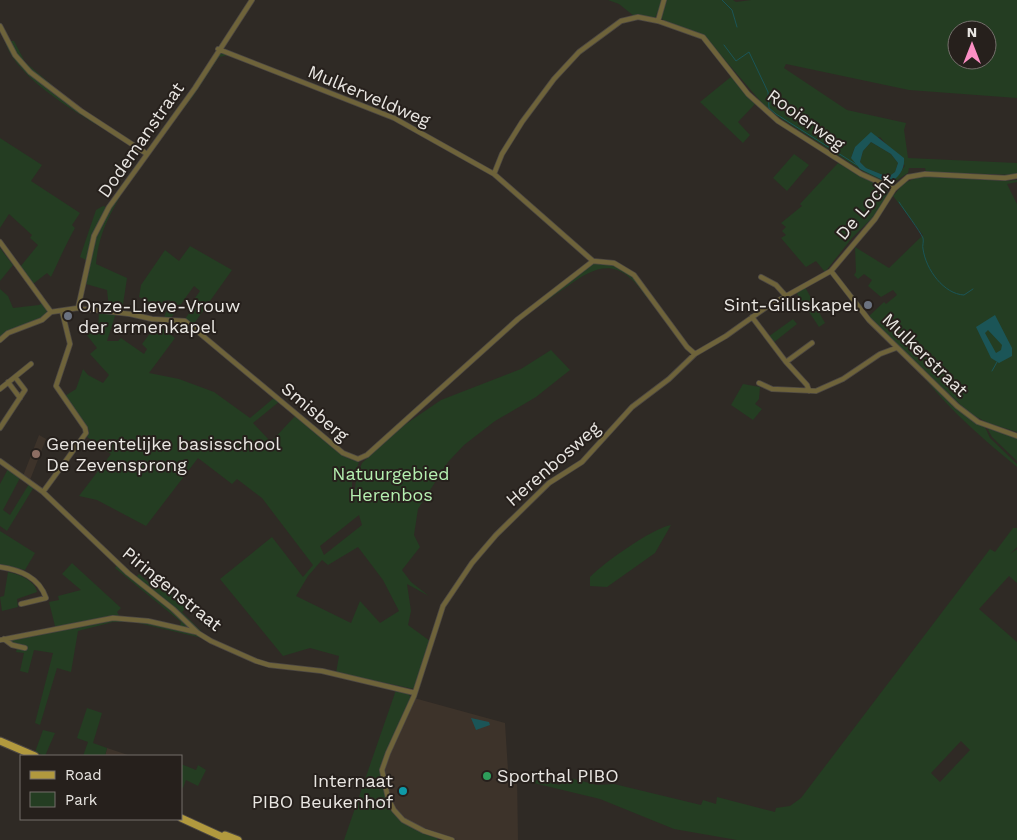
<svg xmlns="http://www.w3.org/2000/svg" width="1017" height="840" viewBox="0 0 1017 840" font-family="'Work Sans',sans-serif">
<style>
.built{fill:#3d332a}
.green{fill:#243d22;fill-rule:evenodd}
.water{fill:#1b5557;fill-rule:evenodd}
.lines{fill:none;stroke-linecap:round;stroke-linejoin:round}
.stream{stroke:#1b5557;stroke-width:1}
.minor-casing{stroke:#4d4843;stroke-width:6}
.primary-casing{stroke:#4d4843;stroke-width:9}
.minor{stroke:#6e633a;stroke-width:4.5}
.primary{stroke:#b1993e;stroke-width:7}
.worship-dot{fill:#6b7280;stroke:#26201c;stroke-width:2}
.education-dot{fill:#8d6e63;stroke:#26201c;stroke-width:2}
.leisure-dot{fill:#2e9e5b;stroke:#26201c;stroke-width:2}
.culture-dot{fill:#0f9aa8;stroke:#26201c;stroke-width:2}
.labels{text-anchor:middle;stroke-width:4;stroke-linejoin:round;paint-order:stroke}
.street-label{font-size:18px;fill:#e9e6e2;stroke:#26201c}
.poi-label{font-size:18px;fill:#e9e6e2;stroke:#26201c;text-anchor:start}
.park-label{font-size:18px;fill:#b5efb0;stroke:#26201c}
</style>
<rect width="100%" height="100%" fill="#2f2a25"/>
<path class="built" d="M39 435 46 439 30 480 23 476Z
M414 698 505 723 508 770 517 774 518 840H456L409 822 394 808 386 786 385 766Z
M107 748 131 756H105Z"/>
<path class="green" d="M608 0H663L655 18 634 16 619 4Z
M665 0H733L736 2 751 0H1017V98L909 90 786 64 784 68 847 110 906 123 904 130 908 158 1017 163V175L926 172 925 168H909L908 173 891 184 869 175 769 111 705 37 663 20 661 17ZM957 30H987V60H957ZM880 137 905 166 889 183 851 158 855 147Z
M5 41H14L25 62 52 85 49 89 111 133C80 115 14 77 5 41Z
M223 52 229 55 219 57 192 98 170 125 219 53Z
M732 76 755 104 738 122 750 135 743 143 700 102Z
M0 138 42 165 31 181 80 213 72 225 75 228C66 244 59 260 51 277L47 273 33 284 20 267 38 245 30 238 32 235 9 214 0 228Z
M871 142 891 154 898 163 895 172 888 177 866 168 860 162 863 151Z
M794 154 809 165 787 191 773 178Z
M838 163 887 190 888 195 877 213 852 238 825 272 816 261 806 267 804 265 781 238 786 235 782 231 786 227 781 223 802 206 800 204Z
M921 176 1006 181 1017 180V182L1007 184 1017 204V432L988 423 969 413 868 317 884 302 886 304 897 295 893 290 881 297 868 286 872 280 864 274 858 279 854 275 856 272 855 247 889 268 923 235 893 196 904 183Z
M118 196 120 197C107 219 98 238 96 264L127 278 122 311 109 309 107 290 86 284 90 262 80 257 96 210 103 206 110 208Z
M190 246 232 270 193 325 185 319 198 300 195 298 200 291 194 286 171 318H164L170 300 163 301 159 307 139 297 141 285 165 250 179 261Z
M0 248 13 265 0 281Z
M597 262C626 267 631 273 649 297L647 298C620 258 600 262 565 288 551 297 538 307 524 317L589 265Z
M805 287 825 323 819 327 796 292Z
M0 289 8 296 13 308 39 305 43 302 48 309C42 326 13 326 0 337Z
M99 310 116 313 107 341H118L121 338 144 354 147 349 142 344 157 324 175 338 149 373 179 379 214 392 250 418 275 397 280 401 253 423 271 442 296 415 350 459 359 462 352 481V490L355 489 356 478 362 463 397 430 441 400 521 369 551 350 570 370 536 397 495 421 464 445 448 462 418 509 414 535 420 547 402 570 411 582 429 596 407 584 411 611 408 625 430 641 414 689 336 673 339 656 310 648 283 656 220 579 272 537 303 577 313 565 262 498 237 479 232 484 198 458 146 526 97 500 79 496 111 454 87 437 89 430 65 396 76 389 83 369 88 375 103 383 109 375 90 354 97 348 86 334 93 330 98 334ZM359 515 362 525 324 555 320 546ZM358 547 383 580 399 611 380 623 360 601 351 623 296 596 308 576 322 560 328 565Z
M793 319 797 324 773 343 768 337Z
M926 380 957 409 985 427 990 438 1017 464V467C984 440 953 413 926 380Z
M743 384 760 387 759 399 755 404 762 409 753 420 731 405Z
M987 428 1017 438V461L992 437Z
M8 469 20 478 3 510 10 515 29 484 34 487 7 531 0 526V484Z
M671 525 655 553 607 587 590 586V577C605 562 651 529 671 525Z
M1013 528H1017V547L1010 554 1017 549V583L1009 576 979 609 1017 642V840H737L674 829 600 799 517 779V776L560 785V781L570 778 597 785 614 784 701 805 703 800 716 804 717 797 775 812 776 808 790 806 801 798 990 549 995 552ZM961 741 970 750 940 782 931 773Z
M0 531 35 553 25 570 0 564Z
M72 563 121 608 117 612 121 619 180 626 181 622 115 568 117 565 133 580 139 574 156 589 160 584 187 607 182 612 201 631 198 634 202 638 134 622H113L78 631 71 672 57 668 40 725 35 723 53 653 34 650 28 673 20 671 24 653 16 652 18 645 9 640 56 630 49 602 59 600 58 596 81 590 62 574Z
M8 572C18 574 35 580 37 592L17 599 18 607 2 611 0 597 4 596Z
M396 690 408 693 411 698 382 766 391 810 405 824 438 838 437 840H344Z
M87 708 102 713 93 743 107 748 105 756H83L88 742 77 738Z
M43 730 55 733 45 756 35 752Z
M181 764 196 770 198 765 206 770 198 786 186 780 183 788 181 787Z"/>
<path class="water" d="M871 132 904 158C905 169 899 178 889 183L860 169 851 158 855 147ZM871 142 891 154 898 163 895 172 888 177 866 168 860 162 863 151Z
M995 315 1012 348V356L999 363 991 358 976 327ZM988 330 1002 345 1001 350 996 353 985 333Z
M471 718 489 722 490 725 476 730Z"/>
<g class="lines">
<path class="stream" d="M722 0 732 10 737 27
M724 45 736 61 749 52 768 92 769 108 776 114 857 165
M899 202C904 210 920 231 923 238 924 242 922 246 923 249 926 270 944 294 964 295L973 289
M992 371 997 362"/>
<g class="minor-casing">
<path id="minor" d="M658 21 664 0
M0 26 15 55 30 72 81 111 147 154
M218 49 394 118 494 174 593 261
M494 174 502 154 522 122 554 79 579 52 621 21 638 17 658 21 703 37 748 94 778 121 861 174 894 189
M0 242 51 312
M593 261 614 263 634 275 687 347 695 354
M831 271 869 320 957 406 978 422 1017 436
M761 277 776 285 785 295
M78 308 94 236 109 207 195 88 252 0
M752 317 786 362 807 385 809 391
M0 340 8 333 42 320 51 312 78 308 130 314 152 319 185 321 343 453 358 459 367 455 518 319 593 261
M786 362 812 343
M8 382 20 398
M759 383 772 389 816 391 843 379 880 354 896 348
M0 389 31 364
M0 428 25 390 15 377
M0 461 43 492 128 573 173 609 198 633 211 641 256 661 269 665 322 671 415 693
M43 492 86 433 85 428 56 386 70 344 62 311
M0 567C20 570 39 577 46 598L21 604
M4 639 12 645 25 648
M0 640 113 618 148 621 196 632
M452 840 424 831 403 820 394 810 388 798 382 770 388 753 414 696 443 606 472 563 496 535 549 483 582 462 632 407 669 379 695 354 726 336 768 306 831 271 875 219 894 189 908 177 925 174 1005 178 1017 176"/>
</g>
<g class="primary-casing">
<path id="primary" d="M0 741 35 756
M181 818 229 840
M225 835 238 840"/>
</g>
<use href="#minor" class="minor"/>
<use href="#primary" class="primary"/>
</g>
<g class="worship-dot">
<circle cx="868" cy="305" r="5"/>
<circle cx="68" cy="316" r="5"/>
</g>
<circle class="education-dot" cx="36" cy="454" r="5"/>
<circle class="leisure-dot" cx="487" cy="776" r="5"/>
<circle class="culture-dot" cx="403" cy="791" r="5"/>
<g class="labels">
<g class="street-label">
<text transform="translate(369 96) rotate(23)" y="6">Mulkerveldweg</text>
<text transform="translate(806 120) rotate(36)" y="6">Rooierweg</text>
<text transform="translate(141 140) rotate(-55)" y="6">Dodemanstraat</text>
<text transform="translate(865 207) rotate(-50)" y="6">De Locht</text>
<text transform="translate(925 355) rotate(44)" y="6">Mulkerstraat</text>
<text transform="translate(315 412) rotate(40)" y="6">Smisberg</text>
<text transform="translate(553 464) rotate(-41)" y="6">Herenbosweg</text>
<text transform="translate(172 589) rotate(39)" y="6">Piringenstraat</text>
</g>
<g class="poi-label">
<text x="858" y="311" text-anchor="end">Sint-Gilliskapel</text>
<text x="78" y="312">Onze-Lieve-Vrouw<tspan x="78" dy="21">der armenkapel</tspan></text>
<text x="46" y="450">Gemeentelijke basisschool<tspan x="46" dy="21">De Zevensprong</tspan></text>
<text x="497" y="782">Sporthal PIBO</text>
<text x="393" y="787" text-anchor="end">Internaat<tspan x="393" dy="21">PIBO Beukenhof</tspan></text>
</g>
<g class="park-label">
<text x="391" y="480">Natuurgebied<tspan x="391" dy="21">Herenbos</tspan></text>
</g>
</g>
<rect x="20" y="755" width="162" height="65" fill="#26201c" stroke="#746f6b"/>
<rect x="30" y="771" width="25" height="8" fill="#b1993e" stroke="#746f6b"/>
<text x="65" y="780" font-size="15" fill="#e9e6e2">Road</text>
<rect x="30" y="792" width="25" height="15" fill="#243d22" stroke="#746f6b"/>
<text x="65" y="805" font-size="15" fill="#e9e6e2">Park</text>
<g transform="translate(972 45)"><circle r="24" fill="#26201c" stroke="#746f6b"/>
<path d="M0-4L9 19L0 12L-9 19Z" fill="#fb8fc4"/>
<text y="-8" font-size="14" font-weight="bold" text-anchor="middle" fill="#e9e6e2">N</text>
</g>
</svg>
